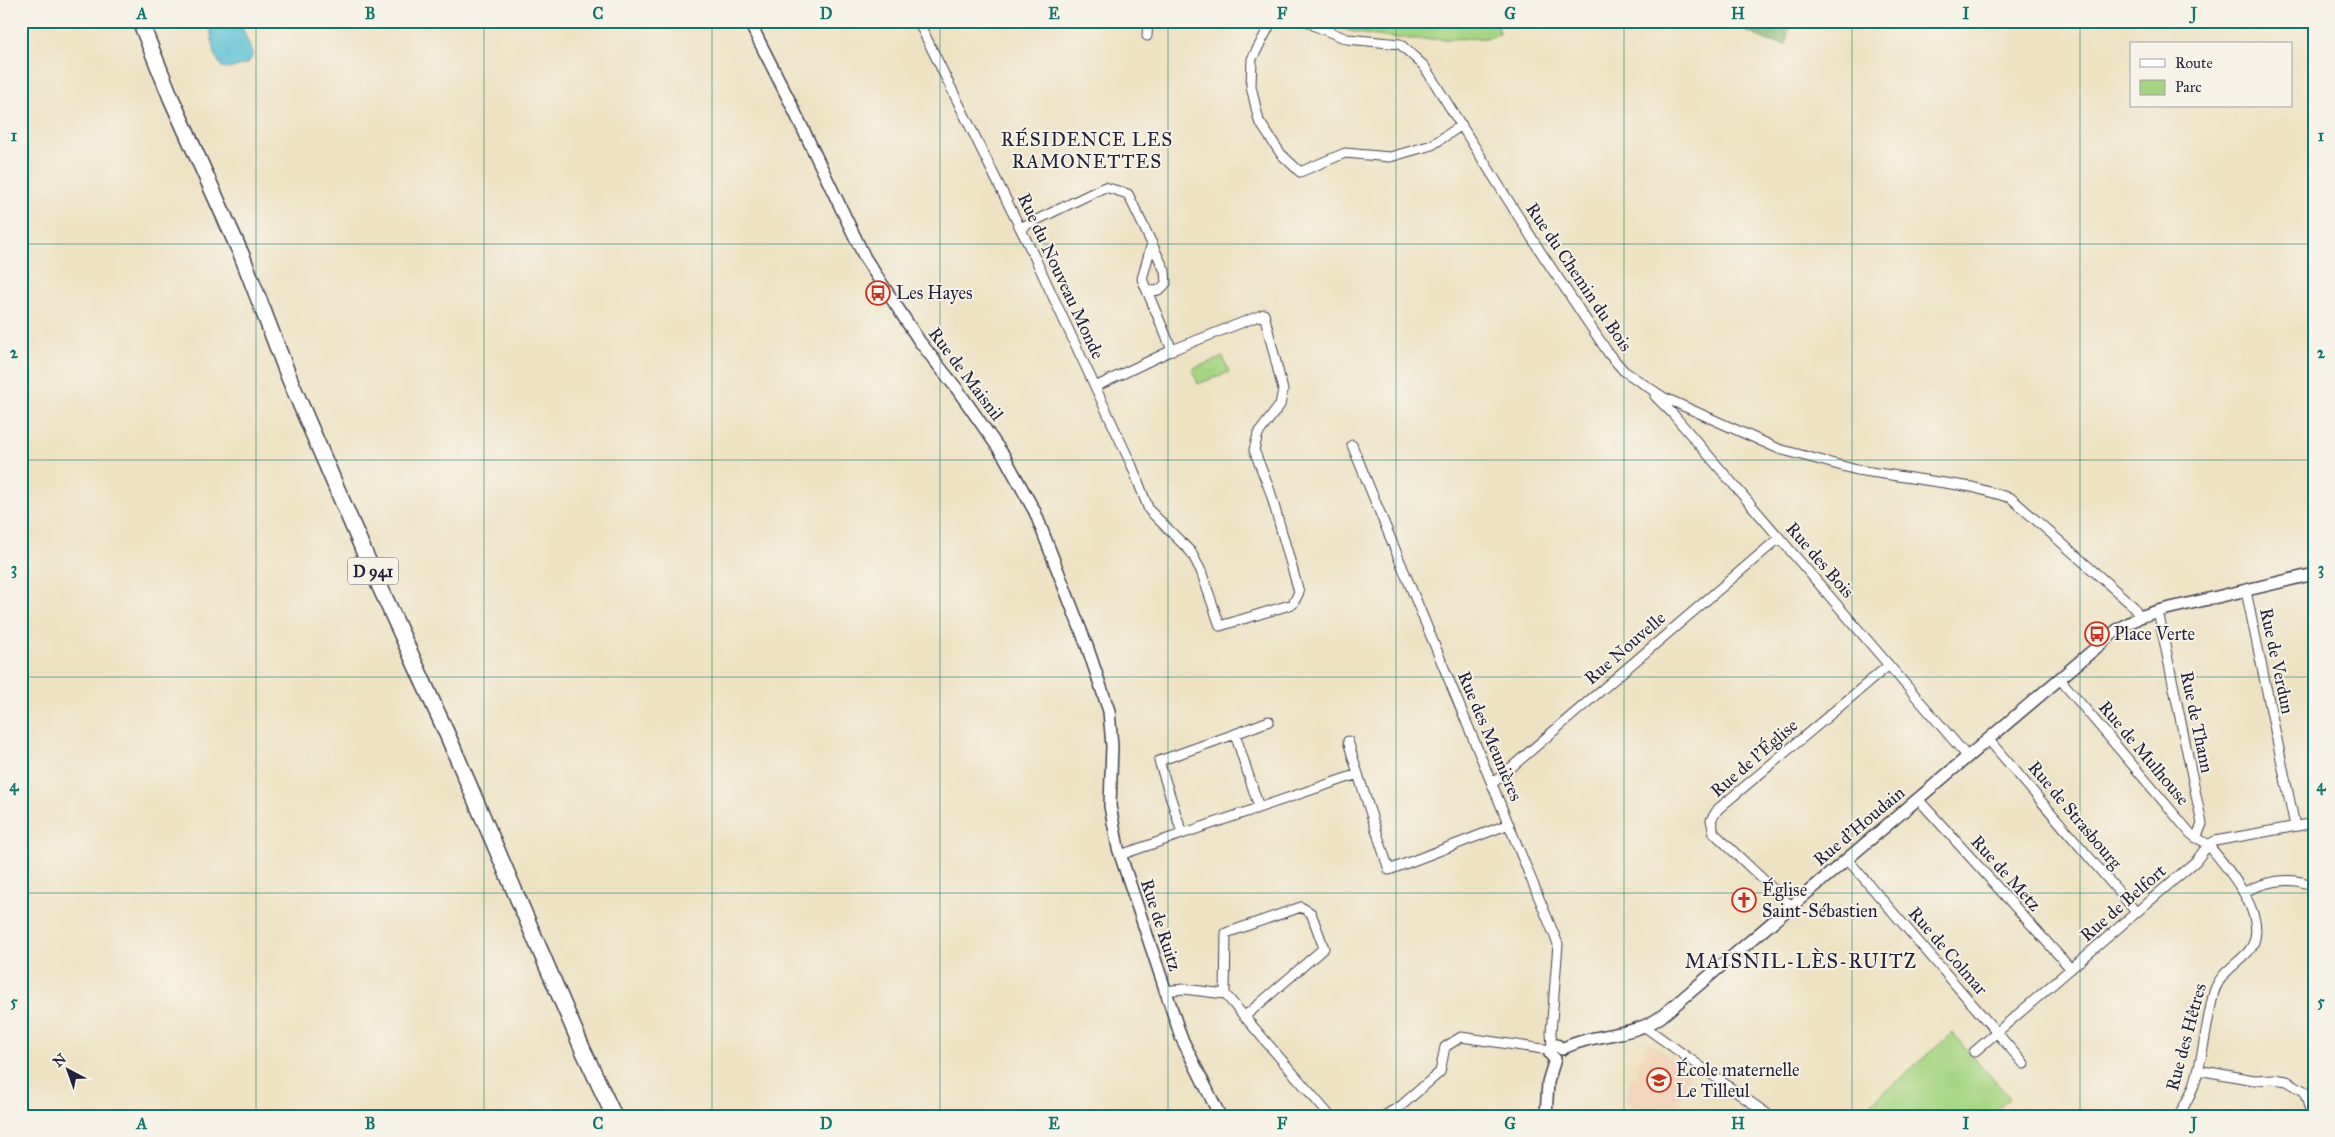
<svg xmlns="http://www.w3.org/2000/svg" width="2335" height="1137" viewBox="0 0 2335 1137" font-family="'IM FELL Great Primer',serif">
<style>
.built{fill:#f1d5bd}
.green{fill:#a5d583;stroke:#647c5f}
.forest{fill:#84b671;stroke:#536c56}
.water{fill:#57bfd4;stroke:#3c7088}
.lines{fill:none;stroke-linecap:round;stroke-linejoin:round}
.minor-casing{stroke:#413f4f;stroke-width:11}
.tertiary-casing{stroke:#413f4f;stroke-width:14}
.primary-casing{stroke:#413f4f;stroke-width:18}
.minor{stroke:#fff;stroke-width:9}
.tertiary{stroke:#fff;stroke-width:11}
.primary{stroke:#fff;stroke-width:15}
.grid{fill:none;stroke:#0f766e;stroke-width:1;stroke-opacity:0.55}
.labels{text-anchor:middle;stroke-width:4;stroke-linejoin:round;paint-order:stroke}
.shield{fill:#f7f3e8;stroke:#62616f;stroke-width:1}
.shield-label{font-size:16px;font-weight:bold;fill:#22223b}
.street-label{font-size:18px;fill:#22223b;stroke:#f7f3e8}
.poi-label{font-size:18px;fill:#22223b;stroke:#f7f3e8;text-anchor:start}
.neighbourhood-label{font-size:19px;letter-spacing:1px;fill:#22223b;stroke:#f7f3e8}
.quarter-label{font-size:20px;letter-spacing:1px;fill:#22223b;stroke:#f7f3e8}
.neatline{fill:none;stroke:#0f766e;stroke-width:2}
.grid-label{font-size:16px;text-anchor:middle;font-weight:bold;fill:#0f766e}
</style>
<rect width="100%" height="100%" fill="#f7f3e8"/>
<filter id="ink" filterUnits="userSpaceOnUse"><feTurbulence type="fractalNoise" baseFrequency=".02" numOctaves="2"/><feDisplacementMap in="SourceGraphic" scale="10" xChannelSelector="R" yChannelSelector="G"/><feConvolveMatrix kernelMatrix="1 2 1 2 8 2 1 2 1" color-interpolation-filters="sRGB"/></filter>
<filter id="wash" filterUnits="userSpaceOnUse"><feTurbulence type="fractalNoise" baseFrequency=".0096" numOctaves="4" result="noise"/><feDisplacementMap in="SourceGraphic" scale="20" xChannelSelector="R" yChannelSelector="G"/><feGaussianBlur stdDeviation="1.12" result="paint"/><feColorMatrix in="noise" values="0 0 0 0 0 0 0 0 0 0 0 0 0 0 0 0 0 1.4 0 .05"/><feComposite in="paint" operator="in"/></filter>
<g filter="url(#wash)">
<rect width="100%" height="100%" fill="#eee2c3"/>
<path class="built" d="M1648 1040 1689 1073 1677 1112 1670 1110 1669 1116 1650 1115 1624 1101 1632 1076H1635Z"/>
<path class="green" d="M1323 21H1498L1499 34 1487 38C1434 39 1372 44 1323 21Z
M1223 357 1229 372 1198 384 1192 369Z
M1952 1033 2010 1098 1990 1116H1857Z"/>
<path class="forest" d="M1724 21H1790L1786 45 1768 41Z"/>
<path class="water" d="M209 21H240L253 55 248 63 230 69 222 67 214 54Z"/>
</g>
<g filter="url(#ink)">
<g class="lines">
<g class="minor-casing">
<path id="minor" d="M918 21 1035 258 1132 466 1149 510 1191 552 1201 571 1220 626 1293 604 1299 592 1270 491 1254 450 1258 434 1280 405 1283 390 1264 314 1172 350 1095 387
M1272 21 1252 59 1251 86 1259 121 1281 154 1300 172 1345 153 1390 157 1432 145 1462 125
M1308 21 1315 26 1347 39 1400 44 1424 66 1540 251 1609 354 1624 371 1663 397 1779 449 1857 470 1972 487 2011 498 2133 606 2140 617
M1147 36 1148 21
M1020 228 1105 187 1128 194 1165 271 1166 283C1160 291 1156 292 1147 290
M1152 243 1142 279 1172 350
M1655 396 1672 413 1967 756
M1352 445 1558 944 1551 1033 1552 1046
M2246 591 2295 826
M2158 611 2202 824 2196 838
M2059 678 2191 834C2197 839 2205 841 2210 847 2229 870 2274 922 2248 952 2235 966 2220 973 2214 992 2206 1023 2204 1055 2194 1085 2190 1096 2184 1106 2179 1116
M1235 734 1269 721
M1988 739 2136 912
M1348 741 1358 774
M1493 783 1779 538
M1918 799 2071 969
M1182 833 1159 761 1235 734 1259 807
M1120 855 1358 774 1389 870 1509 824
M1847 859 2024 1064
M2244 892C2266 881 2291 876 2314 886
M1791 906 1714 833 1711 820 1718 809 1889 665
M1164 991 1184 989 1225 994 1330 1116
M1225 994 1226 933 1301 907 1311 913 1324 948 1244 1017
M1645 1027 1770 1116
M1974 1052 2196 861 2208 845 2215 841 2314 823
M2198 1070 2254 1080 2274 1079 2287 1081 2304 1091 2312 1116
M1384 1116 1402 1105 1440 1072 1445 1047 1461 1037 1550 1050"/>
</g>
<g class="tertiary-casing">
<path id="tertiary" d="M749 21 789 100 865 258 920 342 957 389 1004 456 1035 512 1087 646 1109 711 1112 746 1110 806 1118 848 1181 1037 1220 1116
M1562 1049C1594 1032 1633 1038 1662 1016L2117 630 2140 617 2158 611 2314 574
M1555 1059 1550 1054 1551 1048 1557 1045 1562 1049
M1546 1116 1548 1082 1555 1059"/>
</g>
<g class="primary-casing">
<path id="primary" d="M140 21 171 98 242 256 290 380 365 554 447 734 583 1050 614 1116"/>
</g>
<use href="#minor" class="minor"/>
<use href="#tertiary" class="tertiary"/>
<use href="#primary" class="primary"/>
</g>
</g>
<path class="grid" d="M256 21V1116M484 21V1116M712 21V1116M940 21V1116M1168 21V1116M1396 21V1116M1624 21V1116M1852 21V1116M2080 21V1116M21 244H2314M21 460H2314M21 677H2314M21 893H2314"/>
<defs>
<g id="bus-ring" transform="scale(1.25)"><circle r="9.5" fill="#f7f3e8" stroke="#c8321e" stroke-width="1.5"/><path d="M-5-6H5V4H4V6H2V4H-2V6H-4V4H-5ZM-3.5-4V0h7V-4ZM-3.5 1.2v1.5H-2V1.2ZM2 1.2v1.5H3.5V1.2Z" fill="#c8321e"/></g>
<g id="church-ring" transform="scale(1.25)"><circle r="9.5" fill="#f7f3e8" stroke="#c8321e" stroke-width="1.5"/><path d="M-1.2-6h2.4v3.5h3.3v2.4h-3.3V6h-2.4V-.1h-3.3v-2.4h3.3Z" fill="#c8321e"/></g>
<g id="school-ring" transform="scale(1.25)"><circle r="9.5" fill="#f7f3e8" stroke="#c8321e" stroke-width="1.5"/><path d="M0-5L7-2L0 1L-7-2ZM-4 1L0 2.5L4 1V4Q0 6-4 4Z" fill="#c8321e"/></g>
</defs>
<g fill-rule="evenodd">
<use href="#bus-ring" x="878" y="293"/>
<use href="#bus-ring" x="2097" y="634"/>
<use href="#church-ring" x="1744" y="900"/>
<use href="#school-ring" x="1659" y="1080"/>
</g>
<g class="labels">
<rect class="shield" x="348" y="557.5" width="50" height="27" rx="4"/>
<g class="shield-label">
<text x="373" y="577">D 941</text>
</g>
<g class="street-label">
<text transform="translate(1061 276) rotate(65)" y="6">Rue du Nouveau Monde</text>
<text transform="translate(1579 277) rotate(56)" y="6">Rue du Chemin du Bois</text>
<text transform="translate(966 374) rotate(53)" y="6">Rue de Maisnil</text>
<text transform="translate(1820 560) rotate(49)" y="6">Rue des Bois</text>
<text transform="translate(1625 648) rotate(-41)" y="6">Rue Nouvelle</text>
<text transform="translate(2277 661) rotate(78)" y="6">Rue de Verdun</text>
<text transform="translate(2197 722) rotate(78)" y="6">Rue de Thann</text>
<text transform="translate(1490 736) rotate(67)" y="6">Rue des Meunières</text>
<text transform="translate(2144 753) rotate(50)" y="6">Rue de Mulhouse</text>
<text transform="translate(1754 758) rotate(-41)" y="6">Rue de l'Église</text>
<text transform="translate(2075 815) rotate(50)" y="6">Rue de Strasbourg</text>
<text transform="translate(1859 826) rotate(-40)" y="6">Rue d'Houdain</text>
<text transform="translate(2006 873) rotate(48)" y="6">Rue de Metz</text>
<text transform="translate(2123 903) rotate(-41)" y="6">Rue de Belfort</text>
<text transform="translate(1161 925) rotate(72)" y="6">Rue de Ruitz</text>
<text transform="translate(1948 951) rotate(49)" y="6">Rue de Colmar</text>
<text transform="translate(2186 1037) rotate(-75)" y="6">Rue des Hêtres</text>
</g>
<g class="poi-label">
<text x="896" y="299">Les Hayes</text>
<text x="2114" y="640">Place Verte</text>
<text x="1762" y="896">Église<tspan x="1762" dy="21">Saint-Sébastien</tspan></text>
<text x="1676" y="1076">École maternelle<tspan x="1676" dy="21">Le Tilleul</tspan></text>
</g>
<g class="neighbourhood-label">
<text x="1087" y="146">RÉSIDENCE LES<tspan x="1087" dy="22">RAMONETTES</tspan></text>
</g>
<g class="quarter-label">
<text x="1801" y="968">MAISNIL-LÈS-RUITZ</text>
</g>
</g>
<rect width="2335" height="1137" fill="none" stroke="#f7f3e8" stroke-width="55"/>
<rect x="2130" y="42" width="162" height="65" fill="#f7f3e8" stroke="#a29fa3"/>
<rect x="2140" y="59" width="25" height="8" fill="#ffffff" stroke="#a29fa3"/>
<text x="2175" y="68" font-size="15" fill="#22223b">Route</text>
<rect x="2140" y="80" width="25" height="15" fill="#a5d583" stroke="#a29fa3"/>
<text x="2175" y="92" font-size="15" fill="#22223b">Parc</text>
<g transform="translate(68 1070) rotate(319)" stroke="#f7f3e8" stroke-width="4" paint-order="stroke">
<path d="M0-4L9 19L0 12L-9 19Z" fill="#22223b"/>
<text y="-8" font-size="14" font-weight="bold" text-anchor="middle" fill="#22223b">N</text>
</g>
<rect x="28" y="28" width="2280" height="1082" class="neatline"/>
<g class="grid-label">
<text x="142" y="19">A</text>
<text x="370" y="19">B</text>
<text x="598" y="19">C</text>
<text x="826" y="19">D</text>
<text x="1054" y="19">E</text>
<text x="1282" y="19">F</text>
<text x="1510" y="19">G</text>
<text x="1738" y="19">H</text>
<text x="1966" y="19">I</text>
<text x="2194" y="19">J</text>
<text x="14" y="141">1</text>
<text x="2321" y="141">1</text>
<text x="14" y="358">2</text>
<text x="2321" y="358">2</text>
<text x="14" y="574">3</text>
<text x="2321" y="574">3</text>
<text x="14" y="791">4</text>
<text x="2321" y="791">4</text>
<text x="14" y="1007">5</text>
<text x="2321" y="1007">5</text>
<text x="142" y="1129">A</text>
<text x="370" y="1129">B</text>
<text x="598" y="1129">C</text>
<text x="826" y="1129">D</text>
<text x="1054" y="1129">E</text>
<text x="1282" y="1129">F</text>
<text x="1510" y="1129">G</text>
<text x="1738" y="1129">H</text>
<text x="1966" y="1129">I</text>
<text x="2194" y="1129">J</text>
</g>
</svg>
